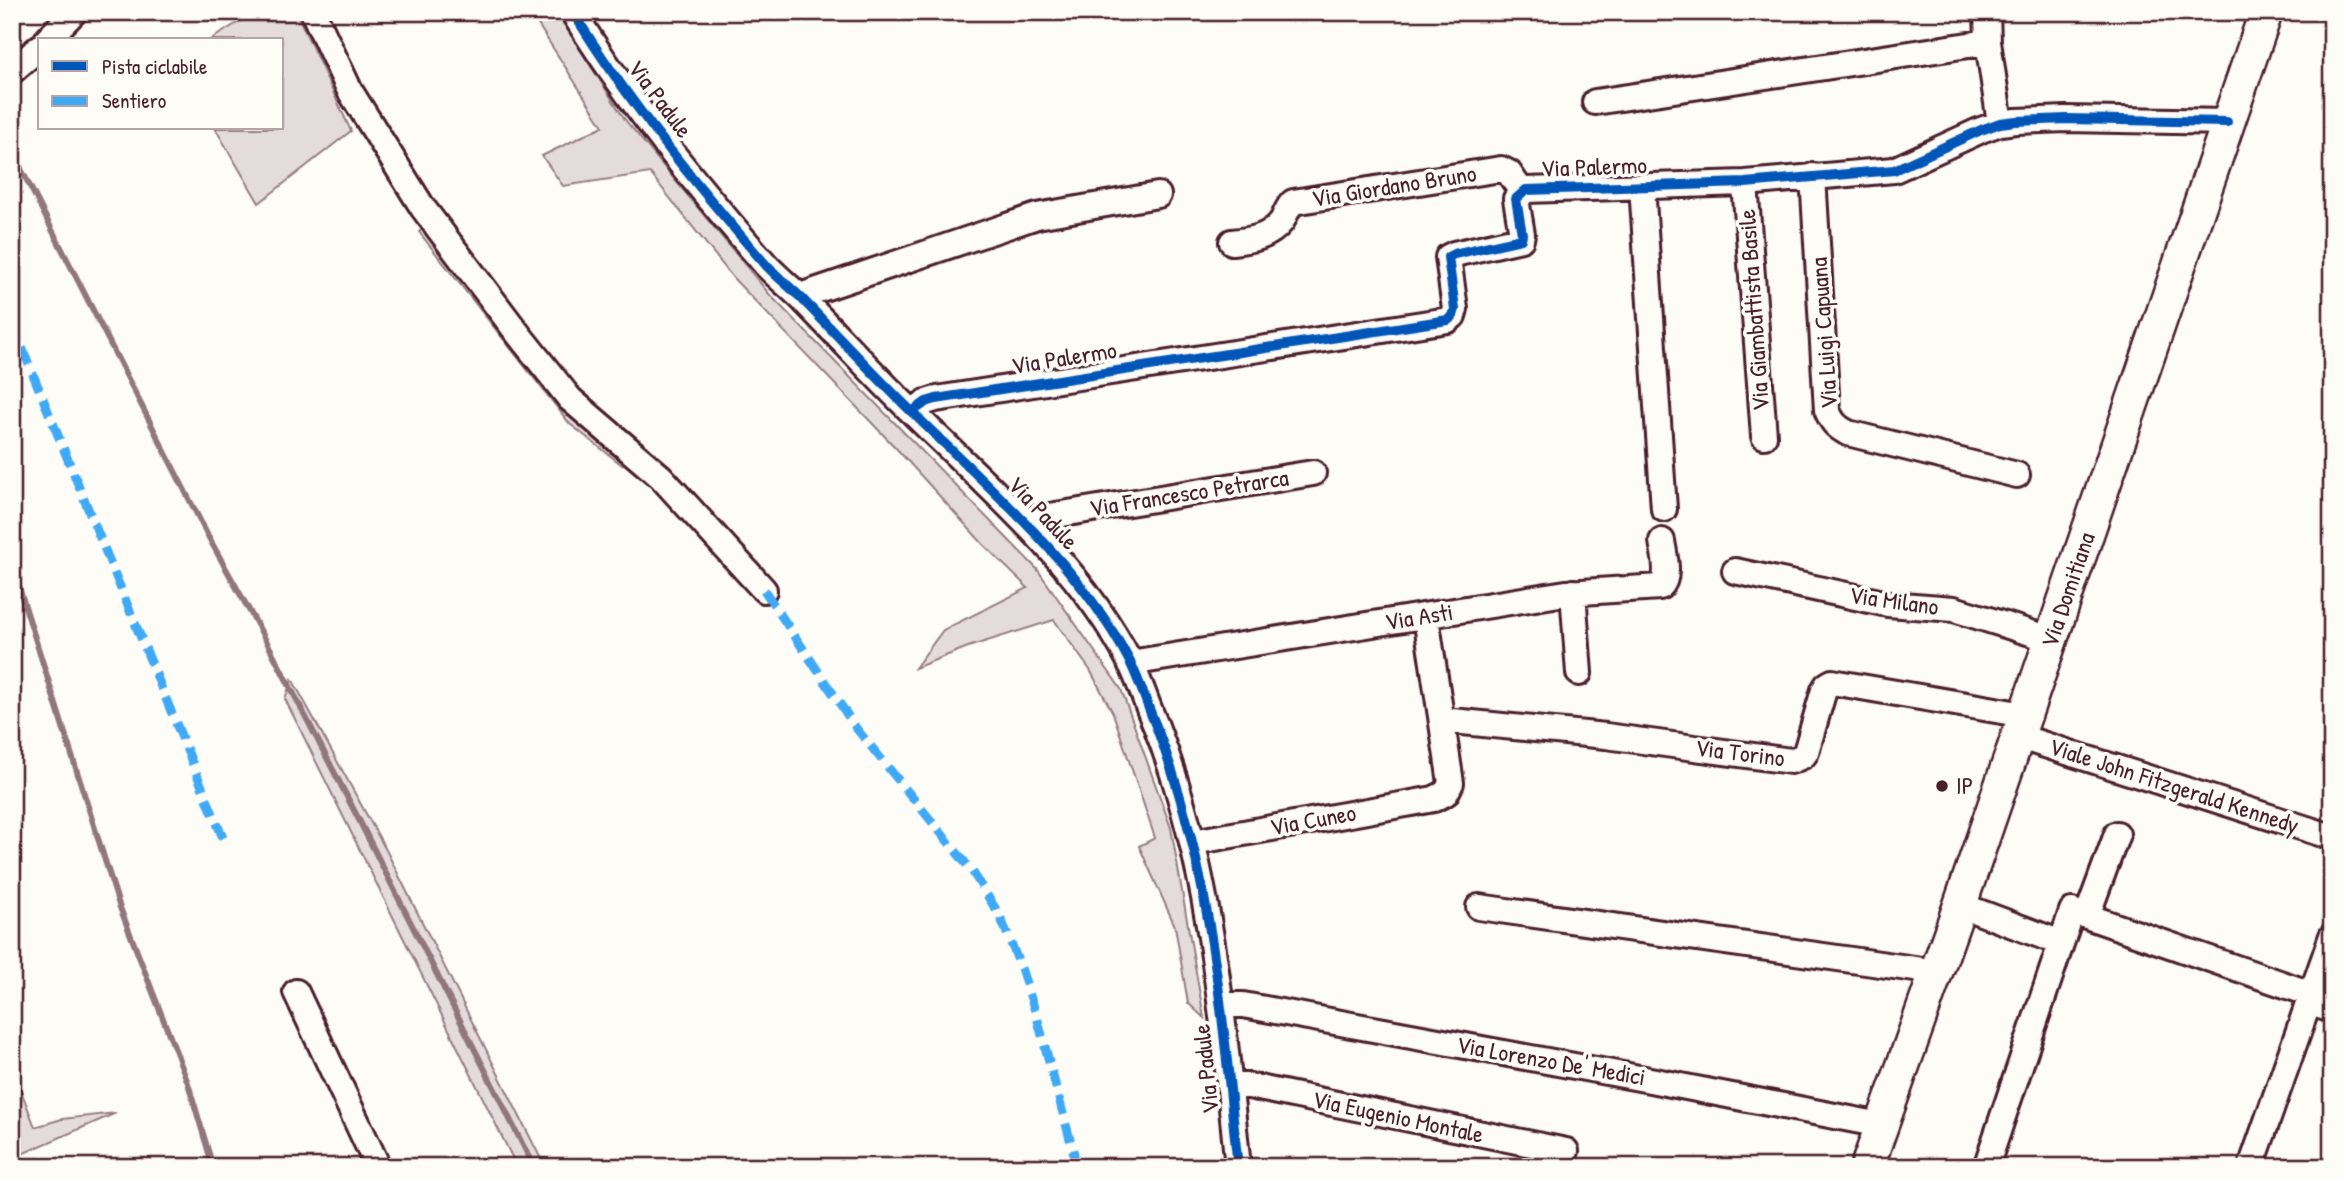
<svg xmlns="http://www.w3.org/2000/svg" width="2344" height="1179" viewBox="0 0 2344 1179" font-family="'Patrick Hand',sans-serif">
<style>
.green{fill:#e3dcda;stroke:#967e82;stroke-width:2}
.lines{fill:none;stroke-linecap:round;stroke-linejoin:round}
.stream{stroke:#91777b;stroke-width:6}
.minor-casing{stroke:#4a1f2b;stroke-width:30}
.major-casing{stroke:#4a1f2b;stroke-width:37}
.minor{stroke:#fdfcf7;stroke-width:24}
.major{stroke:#fdfcf7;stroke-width:32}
.quiet{stroke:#3fa9f5;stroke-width:9;stroke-dasharray:18 9;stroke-linecap:butt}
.cycleway-casing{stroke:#fdfcf7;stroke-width:15}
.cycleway{stroke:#0057b8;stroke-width:10}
.poi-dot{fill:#4a1f2b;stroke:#fdfcf7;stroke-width:2.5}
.labels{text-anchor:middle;stroke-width:7;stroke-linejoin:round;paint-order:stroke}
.street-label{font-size:24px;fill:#4a1f2b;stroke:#fdfcf7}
.poi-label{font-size:24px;fill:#4a1f2b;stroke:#fdfcf7;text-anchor:start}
</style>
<rect width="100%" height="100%" fill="#fdfcf7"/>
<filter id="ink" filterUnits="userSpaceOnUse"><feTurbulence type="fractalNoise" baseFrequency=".0143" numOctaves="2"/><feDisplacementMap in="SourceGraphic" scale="14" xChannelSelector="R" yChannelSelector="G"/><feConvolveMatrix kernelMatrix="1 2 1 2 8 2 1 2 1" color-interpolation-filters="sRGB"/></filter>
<g filter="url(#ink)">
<path class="green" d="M255 12H296L351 131 259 203 215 128H282V40H210Z
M530 12H556L626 121 770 295 1037 569 1121 689 1171 828 1204 1018 1188 1003 1175 926 1139 846 1155 838 1113 713 1090 670 1054 620 968 647 915 668 943 630 1028 588 983 544 895 447 734 279 650 173 563 186 542 156 603 126Z
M427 226 622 452V465L570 424 419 232Z
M292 679 386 850 545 1167H517L285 699Z
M12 1067 35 1127 62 1119 116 1113 22 1154 12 1127Z"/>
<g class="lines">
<path class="stream" d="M12 151 209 538 269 646 357 816 534 1167
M12 565 119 905 188 1083 213 1167"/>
<g class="minor-casing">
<path id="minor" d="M313 12 350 91 423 208 519 335 570 399 661 477 764 590
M573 12C628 102 697 186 766 265 779 279 794 290 806 303 842 340 876 377 913 413 991 490 1078 562 1130 662 1140 682 1147 705 1156 726 1212 870 1222 1015 1238 1167
M1987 12 1988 42 2000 123
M47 40 74 12
M12 71 40 47
M1595 102 1988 42
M1813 176 1827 410C1832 422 1836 427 1848 433L2017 475
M1745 183 1764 436
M1642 186 1664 509
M1232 242C1251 240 1269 238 1282 221 1286 214 1287 208 1293 202L1501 169 1509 173 1522 192
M800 296 1037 216 1158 195
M912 412 926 402 936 399 1448 320 1453 316 1455 309 1448 257 1454 254 1521 239 1522 234 1516 199 1526 190 1745 183 1894 170 1981 130 2000 123 2016 121 2066 119 2227 122
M1025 520 1313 473
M1735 571 1888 604 1954 609 2050 639
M1573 592 1579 673
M1130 663 1566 593 1660 587C1671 577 1664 555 1662 541
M1442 720 1606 736 1791 761 1803 756 1806 752 1824 690 1827 685 1832 682 2025 715
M2017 736 2332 837
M1193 842 1434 799 1446 793 1451 783 1426 617
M1960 905 2061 943
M1479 907 1936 972
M2087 916 2117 834
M296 992 378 1167
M2308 1002 2332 1010
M1221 1005H1243L1650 1080 1881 1125
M1229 1086H1249L1566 1151
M1986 1167 2072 911 2311 994
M2251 1167 2332 936"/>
</g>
<g class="major-casing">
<path id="major" d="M1867 1167 1960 905 2266 12"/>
</g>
<use href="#minor" class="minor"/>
<use href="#major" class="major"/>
<path class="quiet" d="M12 323 223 838
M764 590 856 728 972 871 1000 916 1021 968 1037 1017 1074 1154 1073 1167"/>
<g class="cycleway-casing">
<path id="cycleway" d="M573 12C628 102 697 186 766 265 779 279 794 290 806 303 842 340 876 377 913 413 991 490 1078 562 1130 662 1140 682 1147 705 1156 726 1212 870 1222 1015 1238 1167
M912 412 926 402 936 399 1448 320 1453 316 1455 309 1448 257 1454 254 1521 239 1522 234 1516 199 1526 190 1745 183 1894 170 1981 130 2000 123 2016 121 2066 119 2227 122"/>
</g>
<use href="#cycleway" class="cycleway"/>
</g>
</g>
<circle class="poi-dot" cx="1942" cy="786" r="7"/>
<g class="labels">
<g class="street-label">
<text transform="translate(660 99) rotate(53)" y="8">Via Padule</text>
<text transform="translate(1594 167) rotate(-2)" y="8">Via Palermo</text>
<text transform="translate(1394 186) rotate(-9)" y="8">Via Giordano Bruno</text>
<text transform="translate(1754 310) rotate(-94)" y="8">Via Giambattista Basile</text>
<text transform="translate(1824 333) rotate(-94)" y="8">Via Luigi Capuana</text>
<text transform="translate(1064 358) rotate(-9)" y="8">Via Palermo</text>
<text transform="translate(1189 493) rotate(-9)" y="8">Via Francesco Petrarca</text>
<text transform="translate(1043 513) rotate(47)" y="8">Via Padule</text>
<text transform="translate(2068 590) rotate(-71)" y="8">Via Domitiana</text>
<text transform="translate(1894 601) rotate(8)" y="8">Via Milano</text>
<text transform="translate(1419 617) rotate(-9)" y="8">Via Asti</text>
<text transform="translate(1740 753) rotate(7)" y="8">Via Torino</text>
<text transform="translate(2174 786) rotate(18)" y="8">Viale John Fitzgerald Kennedy</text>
<text transform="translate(1313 820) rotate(-10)" y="8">Via Cuneo</text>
<text transform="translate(1551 1061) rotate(10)" y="8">Via Lorenzo De' Medici</text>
<text transform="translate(1206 1069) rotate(-96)" y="8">Via Padule</text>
<text transform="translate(1398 1117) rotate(12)" y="8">Via Eugenio Montale</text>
</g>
<g class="poi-label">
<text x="1956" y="794">IP</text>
</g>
</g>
<rect width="2344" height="1179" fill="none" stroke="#fdfcf7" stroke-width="42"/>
<rect x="21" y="21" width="2302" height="1137" fill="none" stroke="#4a1f2b" stroke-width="2.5" filter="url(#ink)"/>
<rect x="38" y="38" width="245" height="91" fill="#fdfcf7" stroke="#b5a4a5" stroke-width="2"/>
<rect x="52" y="61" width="35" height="10" fill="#0057b8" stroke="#b5a4a5" stroke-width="2"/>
<text x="102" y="74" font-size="21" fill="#4a1f2b">Pista ciclabile</text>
<rect x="52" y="96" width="35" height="10" fill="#3fa9f5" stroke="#b5a4a5" stroke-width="2"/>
<text x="102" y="108" font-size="21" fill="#4a1f2b">Sentiero</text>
</svg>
